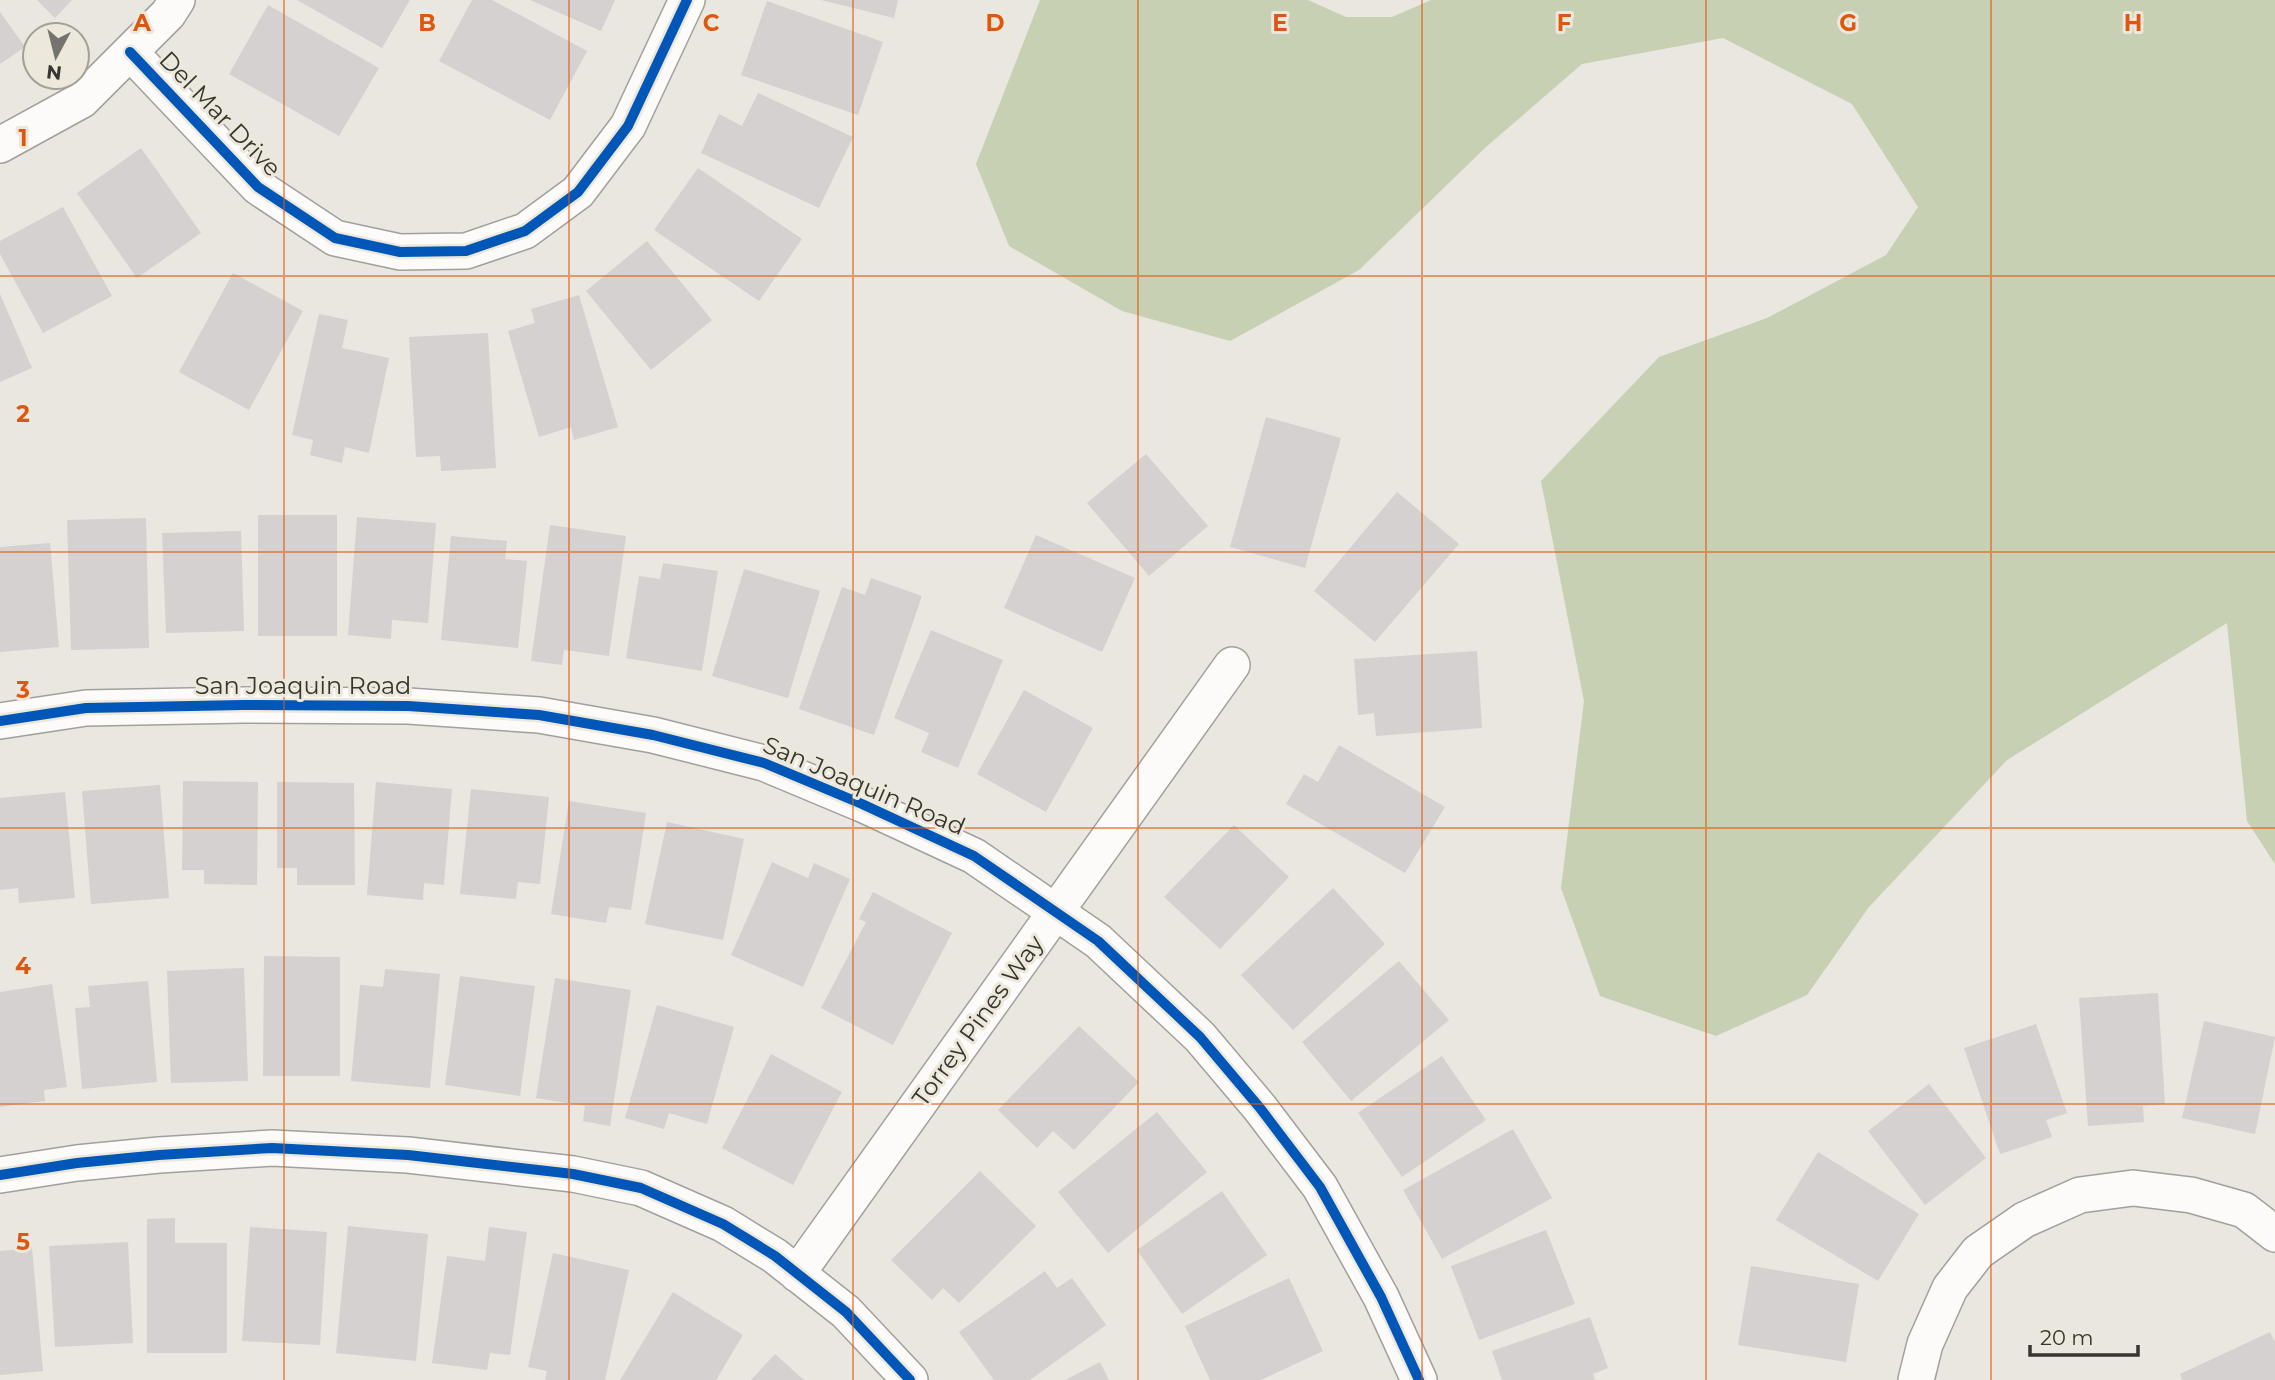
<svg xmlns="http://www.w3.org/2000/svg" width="2275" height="1380" viewBox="0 0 2275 1380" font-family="Montserrat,sans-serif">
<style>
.green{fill:#c7d0b2}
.building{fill:#d4d1d0}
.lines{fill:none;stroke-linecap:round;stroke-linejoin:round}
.street-casing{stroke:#a2a09b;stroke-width:38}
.street{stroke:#fcfbfa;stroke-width:35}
.cycleway-casing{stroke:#ede8dc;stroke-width:15}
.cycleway{stroke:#0057b8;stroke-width:10}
.grid{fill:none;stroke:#df570e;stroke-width:2;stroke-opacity:0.55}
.labels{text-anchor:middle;stroke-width:6;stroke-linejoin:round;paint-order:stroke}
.street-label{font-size:24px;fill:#373531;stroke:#ede8dc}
.grid-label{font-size:23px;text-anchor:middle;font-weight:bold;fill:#df570e;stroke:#ede8dc;stroke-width:6;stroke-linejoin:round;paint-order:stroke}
</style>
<rect width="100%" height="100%" fill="#e9e7e0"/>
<path class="green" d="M1040 0H1308L1346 17H1392L1431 0H2275V864L2247 821 2227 623 2007 760 1869 907 1807 995 1716 1036 1600 996 1561 888 1584 701 1541 481 1659 357 1767 318 1886 255 1918 207 1852 104 1723 38 1582 64 1486 147 1359 270 1230 341 1122 311 1009 246 976 164Z"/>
<path class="building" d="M37 0H72L55 18Z
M297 0H410L382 48Z
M472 0H492L587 51 550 120 439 61Z
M530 0H615L601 31Z
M821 0H898L894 18Z
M767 1 883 42 858 115 741 75Z
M268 5 379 68 339 136 229 74Z
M0 12 25 47 0 64Z
M758 93 853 137 819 208 701 153 719 114 742 126Z
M141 148 201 233 137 278 77 193Z
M698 168 802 239 759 301 654 230Z
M63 207 112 296 43 333 0 254V241Z
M647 241 712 320 651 370 586 291Z
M233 273 303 311 249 410 179 372Z
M0 294 32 368 0 382Z
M579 295 618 427 574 440 571 427 539 437 508 331 535 323 531 309Z
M319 314 348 320 342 348 389 358 369 453 345 447 342 463 310 455 313 440 292 435Z
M488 333 496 468 441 471 440 456 416 457 409 337Z
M1266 417 1341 438 1305 568 1230 547Z
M1146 454 1208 526 1149 576 1087 503Z
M1397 492 1459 544 1375 642 1314 591Z
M258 515H337V636H258Z
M357 517 436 523 428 623 392 620 391 639 348 635Z
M146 518 149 648 71 650 67 520Z
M550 525 626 536 609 656 564 650 562 665 531 661Z
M241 531 244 631 166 633 162 533Z
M1036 535 1135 578 1102 652 1004 608Z
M451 536 507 541 505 559 527 561 518 648 441 640Z
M50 543 59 647 0 652V547Z
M663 563 718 571 702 671 626 658 639 576 660 579Z
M744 569 820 591 788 698 712 676Z
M871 578 922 596 874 735 799 709 842 587 865 595Z
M931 630 1003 660 958 768 921 752 929 733 894 718Z
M1477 651 1482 728 1376 736 1374 713 1358 715 1354 659Z
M1024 690 1093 728 1046 812 977 774Z
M1339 745 1445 807 1405 873 1286 804 1304 774 1318 782Z
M183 781 258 782 257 885 204 884V870H182Z
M277 782 354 783 355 885H297V868H277Z
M376 782 452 789 444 885 424 883 423 900 367 895Z
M160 785 169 898 91 904 82 791Z
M471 789 549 797 540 884 518 882 516 899 460 894Z
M65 792 75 898 19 903 18 888 0 890V798Z
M569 801 646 813 631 910 609 907 606 923 551 914Z
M667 822 744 839 723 940 645 924Z
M1234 825 1289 877 1220 949 1164 897Z
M772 862 808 878 814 863 850 879 803 987 731 955Z
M1333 888 1385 944 1293 1030 1241 975Z
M873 892 952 933 893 1045 821 1008 866 922 859 919Z
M264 956 340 957V1076H263Z
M1399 961 1449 1020 1351 1101 1302 1042Z
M244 968 248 1081 171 1083 167 971Z
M385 969 440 974 430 1088 351 1081 360 985 383 987Z
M460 976 535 986 520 1096 445 1085Z
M555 978 631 990 610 1126 583 1121 585 1106 536 1098Z
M148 981 157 1082 82 1089 75 1008 90 1007 88 986Z
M52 984 67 1087 44 1090 45 1101 0 1107V992Z
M2158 993 2165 1104 2143 1106 2144 1122 2088 1126 2079 998Z
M657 1005 734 1027 707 1124 669 1113 664 1129 625 1118Z
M2204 1021 2275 1037 2255 1134 2182 1118Z
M2036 1024 2067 1113 2046 1120 2052 1137 2000 1154 1964 1048Z
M1079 1026 1139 1082 1074 1150 1053 1131 1037 1148 998 1110Z
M771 1054 842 1092 793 1185 722 1148Z
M1442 1056 1486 1120 1402 1177 1358 1113Z
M1929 1084 1986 1158 1925 1205 1868 1131Z
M1157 1112 1207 1172 1108 1253 1058 1192Z
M1513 1129 1552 1198 1442 1259 1403 1190Z
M1818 1152 1919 1214 1878 1281 1776 1220Z
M980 1171 1036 1226 959 1303 943 1288 932 1300 891 1260Z
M1222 1191 1267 1255 1182 1314 1137 1250Z
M175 1218V1243H227V1353H147V1219Z
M348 1226 428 1234 416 1361 336 1353Z
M250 1227 327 1232 320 1345 242 1341Z
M489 1227 527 1232 510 1355 490 1353 487 1370 432 1363 447 1256 485 1261Z
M1546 1230 1575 1304 1479 1340 1451 1266Z
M128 1242 133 1343 55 1347 49 1246Z
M32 1248 43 1371 0 1375V1251Z
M553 1253 629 1270 605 1380H545L547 1371 528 1367Z
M1751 1266 1859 1284 1846 1362 1738 1345Z
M1045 1271 1057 1288 1072 1278 1106 1325 1030 1380H994L959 1332Z
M1289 1278 1323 1351 1261 1380H1210L1185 1326Z
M673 1292 743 1335 716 1380H620Z
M1590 1317 1608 1368 1593 1374 1595 1380H1502L1492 1351Z
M2270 1332 2275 1342V1380H2182L2180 1374Z
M775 1354 804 1380H751Z
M1100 1362 1109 1380H1065Z"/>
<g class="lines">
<g class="street-casing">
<path id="street" d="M130 52 258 187 335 238 400 252 466 251 525 231 578 192 628 126 687 0
M0 145 82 100 168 14 177 0
M0 721 86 708 243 705 408 706 539 715 653 735 764 763 862 804 974 856 1098 941 1200 1037 1260 1108 1320 1187 1381 1297 1419 1380
M0 1175 77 1163 159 1155 272 1148 408 1155 573 1174 641 1188 723 1224 775 1256 846 1312 910 1380
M797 1274 1232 665
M1916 1380 1925 1344 1950 1288 1978 1252 2024 1220 2080 1195 2133 1188 2191 1195 2244 1210 2275 1234"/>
</g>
<use href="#street" class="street"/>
<g class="cycleway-casing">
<path id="cycleway" d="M130 52 258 187 335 238 400 252 466 251 525 231 578 192 628 126 687 0
M0 721 86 708 243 705 408 706 539 715 653 735 764 763 862 804 974 856 1098 941 1200 1037 1260 1108 1320 1187 1381 1297 1419 1380
M0 1175 77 1163 159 1155 272 1148 408 1155 573 1174 641 1188 723 1224 775 1256 846 1312 910 1380"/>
</g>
<use href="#cycleway" class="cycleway"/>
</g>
<path class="grid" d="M284 0V1380M569 0V1380M853 0V1380M1138 0V1380M1422 0V1380M1706 0V1380M1991 0V1380M0 276H2275M0 552H2275M0 828H2275M0 1104H2275"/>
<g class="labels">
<g class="street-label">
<text transform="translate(220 114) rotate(46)" y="8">Del Mar Drive</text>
<text x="303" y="694">San Joaquin Road</text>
<text transform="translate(864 786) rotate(23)" y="8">San Joaquin Road</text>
<text transform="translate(978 1021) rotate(-54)" y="8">Torrey Pines Way</text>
</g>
</g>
<g class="grid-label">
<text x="142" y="31">A</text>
<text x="427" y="31">B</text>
<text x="711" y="31">C</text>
<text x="995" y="31">D</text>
<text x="1280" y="31">E</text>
<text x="1564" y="31">F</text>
<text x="1848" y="31">G</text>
<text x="2133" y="31">H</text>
<text x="23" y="146">1</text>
<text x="23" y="422">2</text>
<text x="23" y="698">3</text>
<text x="23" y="974">4</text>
<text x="23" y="1250">5</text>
</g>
<g transform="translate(56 56) rotate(187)"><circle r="33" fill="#ede8dc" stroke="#a4a098" stroke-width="2"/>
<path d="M0-5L12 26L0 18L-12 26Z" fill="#75736e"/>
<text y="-10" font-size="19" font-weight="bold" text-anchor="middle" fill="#373531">N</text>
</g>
<path d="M2030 1345v10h108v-10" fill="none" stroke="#373531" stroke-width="3.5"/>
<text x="2040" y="1345" font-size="21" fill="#373531" stroke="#ede8dc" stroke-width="5" paint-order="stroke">20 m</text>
</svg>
